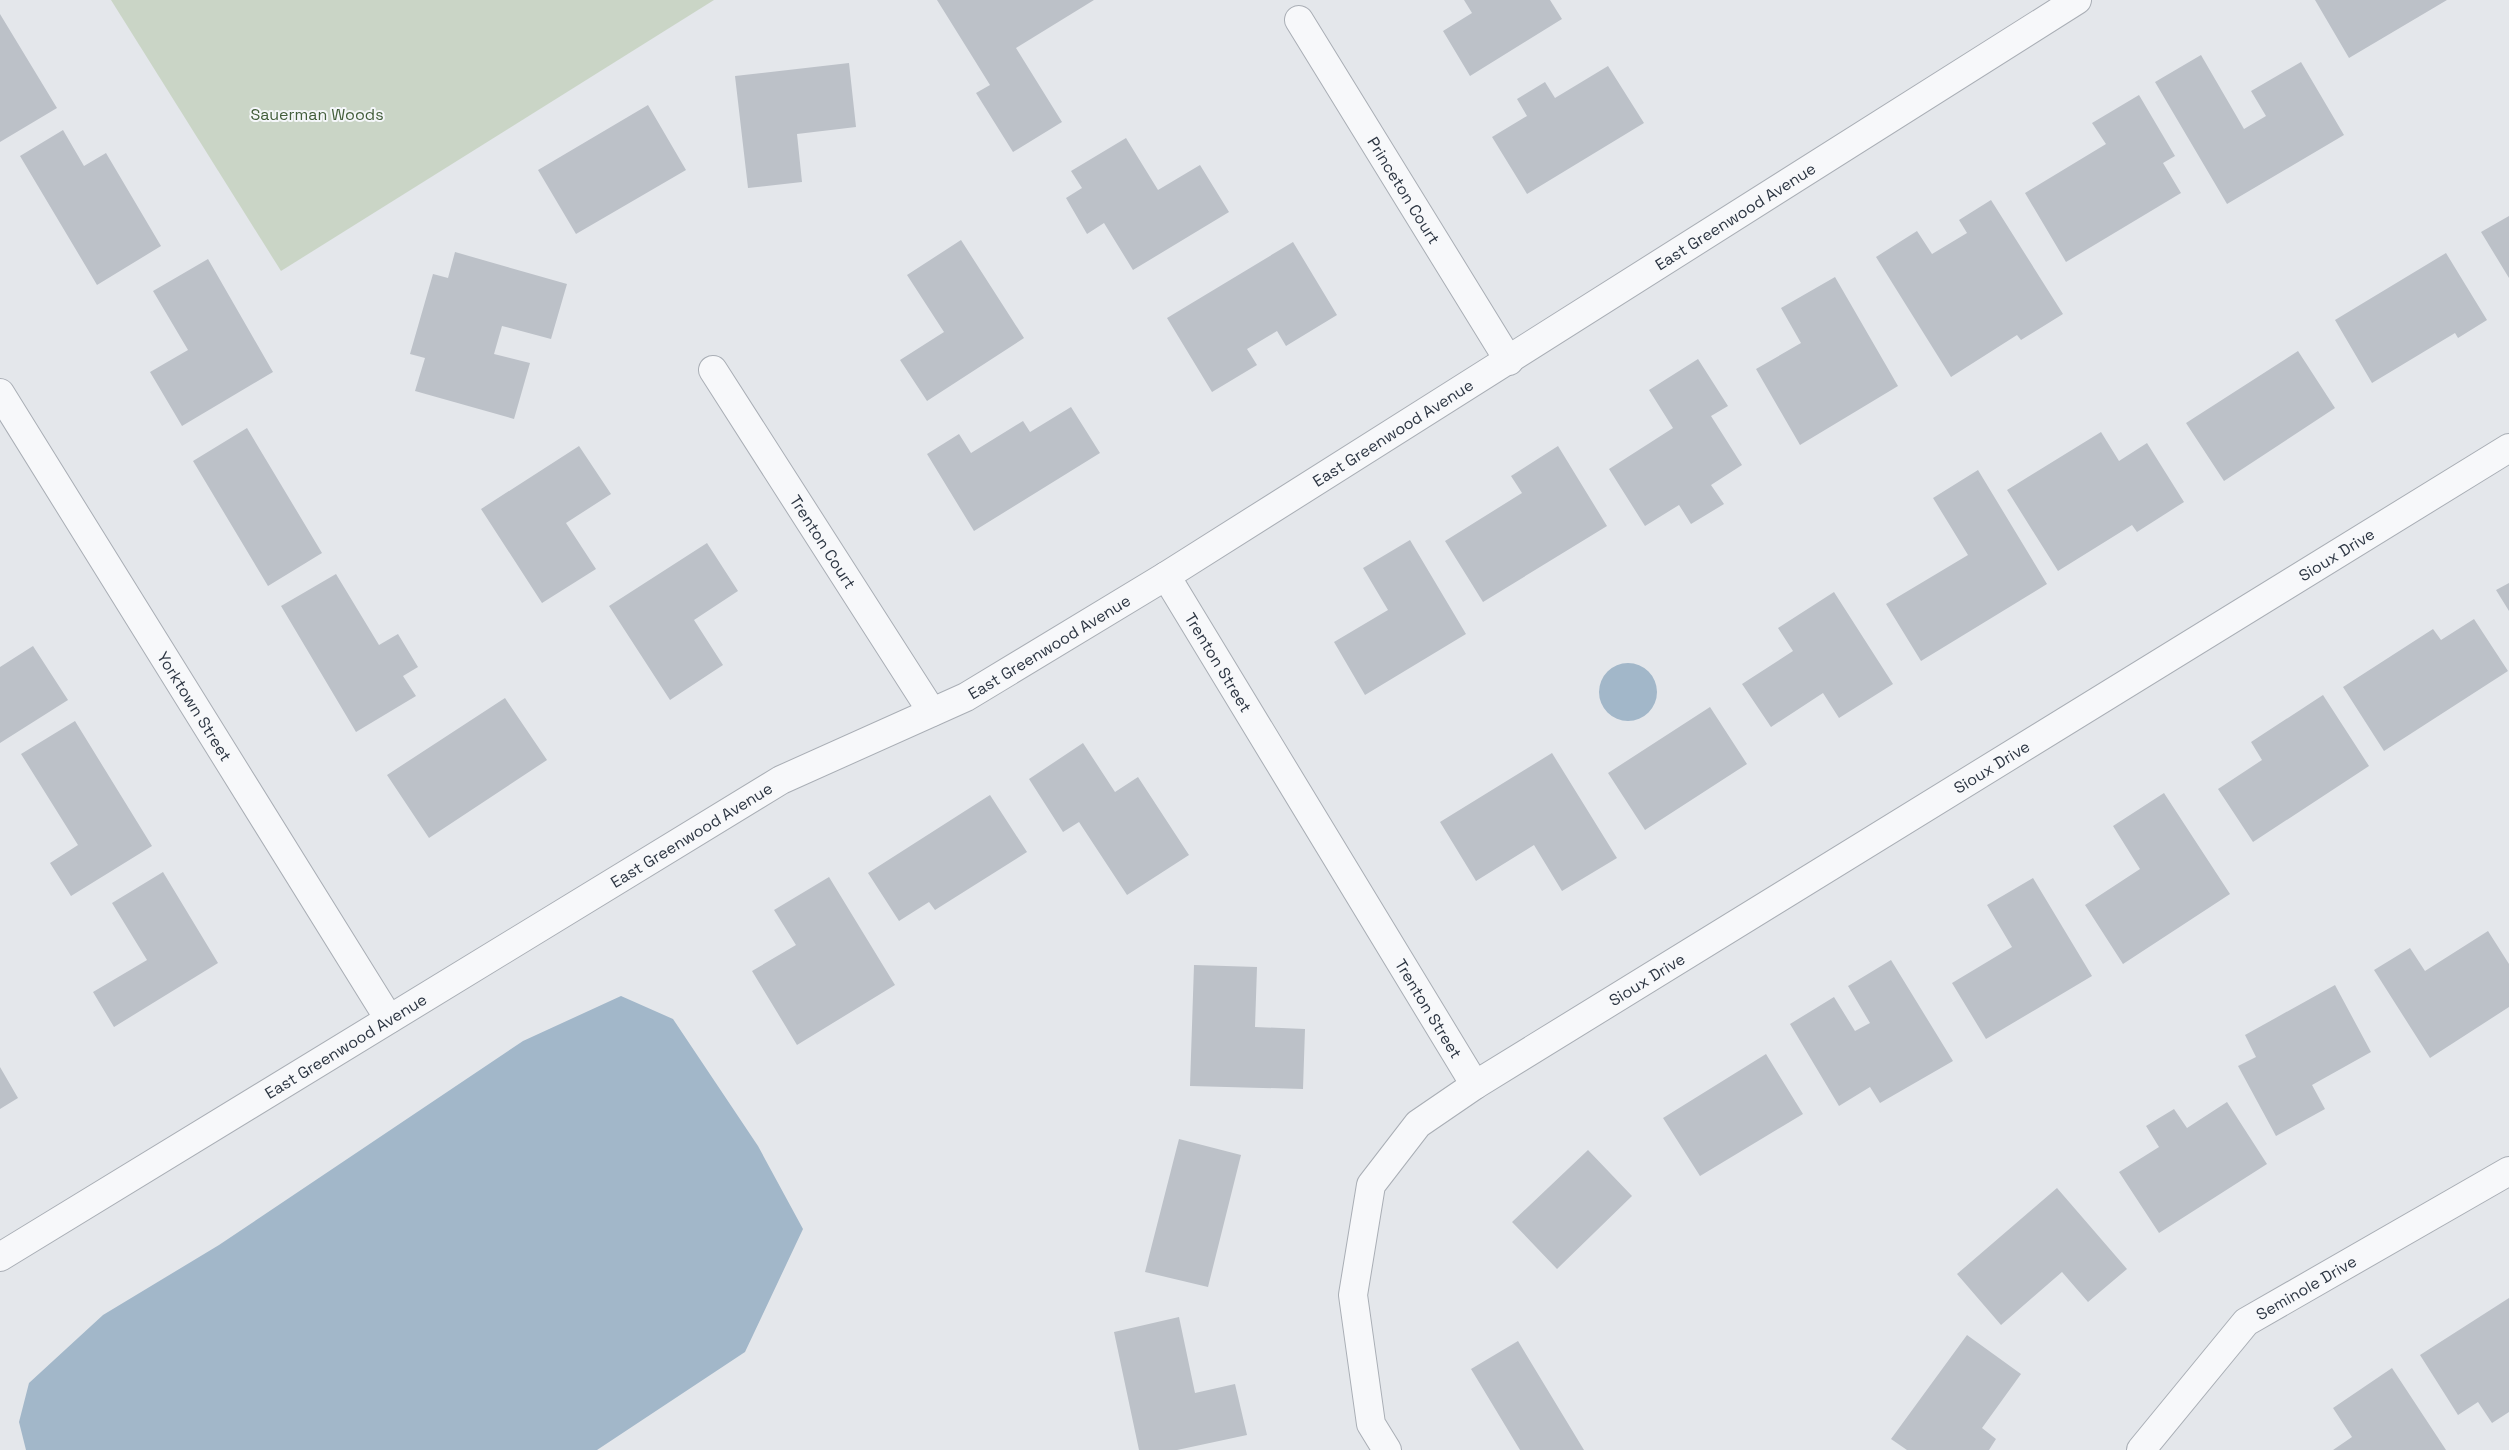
<svg xmlns="http://www.w3.org/2000/svg" width="2509" height="1450" viewBox="0 0 2509 1450" font-family="'Space Grotesk',sans-serif">
<style>
.green{fill:#cad5c6}
.water{fill:#a2b7c9}
.building{fill:#bcc1c8}
.lines{fill:none;stroke-linecap:round;stroke-linejoin:round}
.street-casing{stroke:#a9aeb5;stroke-width:30}
.street{stroke:#f7f8fa;stroke-width:28}
.labels{text-anchor:middle;stroke-width:4;stroke-linejoin:round;paint-order:stroke}
.park-label{font-size:16px;fill:#435e3b;stroke:#f4f6f9}
.street-label{font-size:16px;fill:#2d3643;stroke:#f4f6f9}
</style>
<rect width="100%" height="100%" fill="#e4e7eb"/>
<path class="green" d="M111 0H714L281 271Z"/>
<path class="water" d="M1599 692a29 29 0 1 1 58 0a29 29 0 1 1-58 0Z
M621 996 673 1019 758 1146 803 1229 745 1352 597 1450H26L19 1422 29 1383 103 1315 219 1245 523 1041Z"/>
<path class="building" d="M937 0H1094L1016 48 1062 122 1013 152 976 93 990 85Z
M1464 0H1550L1562 19 1470 76 1443 31 1472 13Z
M2315 0H2447L2349 58Z
M0 14 57 108 0 142Z
M2201 55 2244 129 2266 116 2251 91 2301 62 2344 135 2227 204 2155 82Z
M849 63 856 127 797 134 802 182 748 188 735 76Z
M1608 66 1644 123 1527 194 1492 137 1527 116 1517 99 1545 82 1555 98Z
M2139 95 2175 156 2163 163 2181 193 2066 262 2025 193 2106 144 2092 123Z
M648 105 686 170 576 234 538 170Z
M63 130 84 166 106 153 161 246 97 285 20 156Z
M1126 138 1158 190 1200 165 1229 212 1133 270 1104 223 1087 234 1066 198 1082 188 1071 171Z
M1991 200 2063 314 2021 340 2017 335 1951 377 1876 257 1917 231 1932 254 1967 233 1959 220Z
M2509 216V278L2481 232Z
M961 240 1024 338 927 401 900 360 944 332 907 275Z
M1293 242 1337 315 1286 346 1277 331 1247 349 1257 365 1212 392 1167 318Z
M455 252 567 284 551 339 502 326 494 354 530 363 514 419 415 391 425 358 410 354 433 274 448 278Z
M2446 253 2487 320 2458 338 2455 333 2372 383 2335 320Z
M208 259 273 372 182 426 150 372 188 350 153 291Z
M1835 277 1898 386 1800 445 1756 369 1801 343 1781 308Z
M2298 351 2335 408 2224 481 2186 423Z
M1698 359 1728 406 1711 416 1742 465 1711 485 1724 504 1691 524 1679 505 1645 526 1609 469 1673 428 1649 390Z
M1071 407 1100 453 974 531 927 454 959 434 971 453 1023 421 1030 432Z
M247 428 322 553 268 586 193 461Z
M2101 432 2119 461 2147 443 2184 502 2137 532 2132 525 2058 571 2007 490Z
M579 446 611 494 566 523 596 569 542 603 481 509Z
M1558 446 1607 526 1483 602 1445 541 1522 493 1511 476Z
M1978 470 2047 584 1921 661 1886 604 1968 555 1933 498Z
M1410 540 1466 634 1365 695 1334 642 1388 610 1363 568Z
M707 543 738 591 694 620 723 665 670 700 609 606Z
M336 574 379 645 398 634 418 667 403 676 416 696 356 732 281 606Z
M2509 583V611L2496 590Z
M1834 592 1893 684 1839 718 1823 693 1771 727 1742 684 1793 651 1778 628Z
M2474 619 2508 671 2384 751 2343 687 2433 629 2441 640Z
M33 646 68 700 0 743V667Z
M2323 695 2369 766 2253 842 2218 789 2262 760 2251 742Z
M505 698 547 760 429 838 387 775Z
M1710 707 1747 764 1645 830 1608 773Z
M75 721 152 846 71 896 50 863 78 845 21 754Z
M1083 743 1115 792 1138 777 1189 855 1127 895 1079 822 1063 832 1029 779Z
M1552 753 1617 858 1562 891 1534 845 1476 881 1440 822Z
M2164 793 2230 894 2123 964 2085 905 2140 869 2113 826Z
M990 795 1027 852 935 910 929 902 899 921 868 873Z
M163 872 218 963 114 1027 93 992 147 960 112 903Z
M829 877 895 985 797 1045 752 971 796 945 774 910Z
M2033 878 2092 976 1986 1039 1952 983 2012 947 1987 905Z
M2488 931 2509 964V1007L2430 1058 2374 970 2410 948 2425 971Z
M1891 960 1953 1061 1880 1103 1870 1087 1839 1106 1790 1024 1834 997 1855 1031 1870 1023 1848 986Z
M1194 965 1257 967 1255 1027 1305 1029 1303 1089 1190 1086Z
M2335 985 2371 1052 2312 1085 2325 1109 2276 1136 2238 1066 2256 1057 2245 1035Z
M1766 1054 1803 1114 1700 1176 1663 1118Z
M0 1067 18 1098 0 1109Z
M2227 1102 2267 1164 2159 1233 2119 1172 2159 1147 2146 1126 2174 1109 2187 1128Z
M1179 1139 1241 1155 1208 1287 1145 1272Z
M1588 1150 1632 1196 1557 1269 1512 1222Z
M2057 1188 2127 1269 2088 1302 2062 1272 2001 1325 1957 1274Z
M2509 1298V1412L2492 1423 2478 1402 2458 1415 2420 1355Z
M1179 1317 1195 1393 1235 1384 1247 1435 1177 1450H1139L1114 1332Z
M1967 1335 2021 1374 1982 1428 1996 1439 1989 1450H1907L1891 1439Z
M1518 1341 1584 1450H1520L1471 1369Z
M2392 1368 2446 1450H2333L2352 1437 2333 1408Z"/>
<g class="lines">
<g class="street-casing">
<g id="street">
<path id="s1" d="M1299 20 1509 361"/>
<path id="s2" d="M713 370 932 712"/>
<path id="s3" d="M0 393 389 1019"/>
<path id="s4" d="M1166 576 1475 1085"/>
<path id="s5" d="M0 1257 781 780 966 697 1166 576 2077 0"/>
<path id="s6" d="M1387 1450 1371 1424 1353 1295 1371 1185 1418 1124 1475 1085 2509 448"/>
<path id="s7" d="M2141 1450 2246 1322 2509 1171"/>
</g>
</g>
<use href="#street" class="street"/>
</g>
<g class="labels">
<g class="park-label">
<text x="317" y="120">Sauerman Woods</text>
</g>
<g class="street-label">
<text dy="6" stroke="none"><textPath href="#s1" startOffset="200">Princeton Court</textPath></text>
<text dy="6" stroke="none"><textPath href="#s5" startOffset="2025">East Greenwood Avenue</textPath></text>
<text dy="6" stroke="none"><textPath href="#s5" startOffset="1620">East Greenwood Avenue</textPath></text>
<text dy="6" stroke="none"><textPath href="#s2" startOffset="204">Trenton Court</textPath></text>
<text dy="6" stroke="none"><textPath href="#s6" startOffset="1430">Sioux Drive</textPath></text>
<text dy="6" stroke="none"><textPath href="#s5" startOffset="1215">East Greenwood Avenue</textPath></text>
<text dy="6" stroke="none"><textPath href="#s4" startOffset="101">Trenton Street</textPath></text>
<text dy="6" stroke="none"><textPath href="#s3" startOffset="369">Yorktown Street</textPath></text>
<text dy="6" stroke="none"><textPath href="#s6" startOffset="1025">Sioux Drive</textPath></text>
<text dy="6" stroke="none"><textPath href="#s5" startOffset="810">East Greenwood Avenue</textPath></text>
<text dy="6" stroke="none"><textPath href="#s6" startOffset="620">Sioux Drive</textPath></text>
<text dy="6" stroke="none"><textPath href="#s4" startOffset="506">Trenton Street</textPath></text>
<text dy="6" stroke="none"><textPath href="#s5" startOffset="405">East Greenwood Avenue</textPath></text>
<text dy="6" stroke="none"><textPath href="#s7" startOffset="235">Seminole Drive</textPath></text>
</g>
</g>
</svg>
